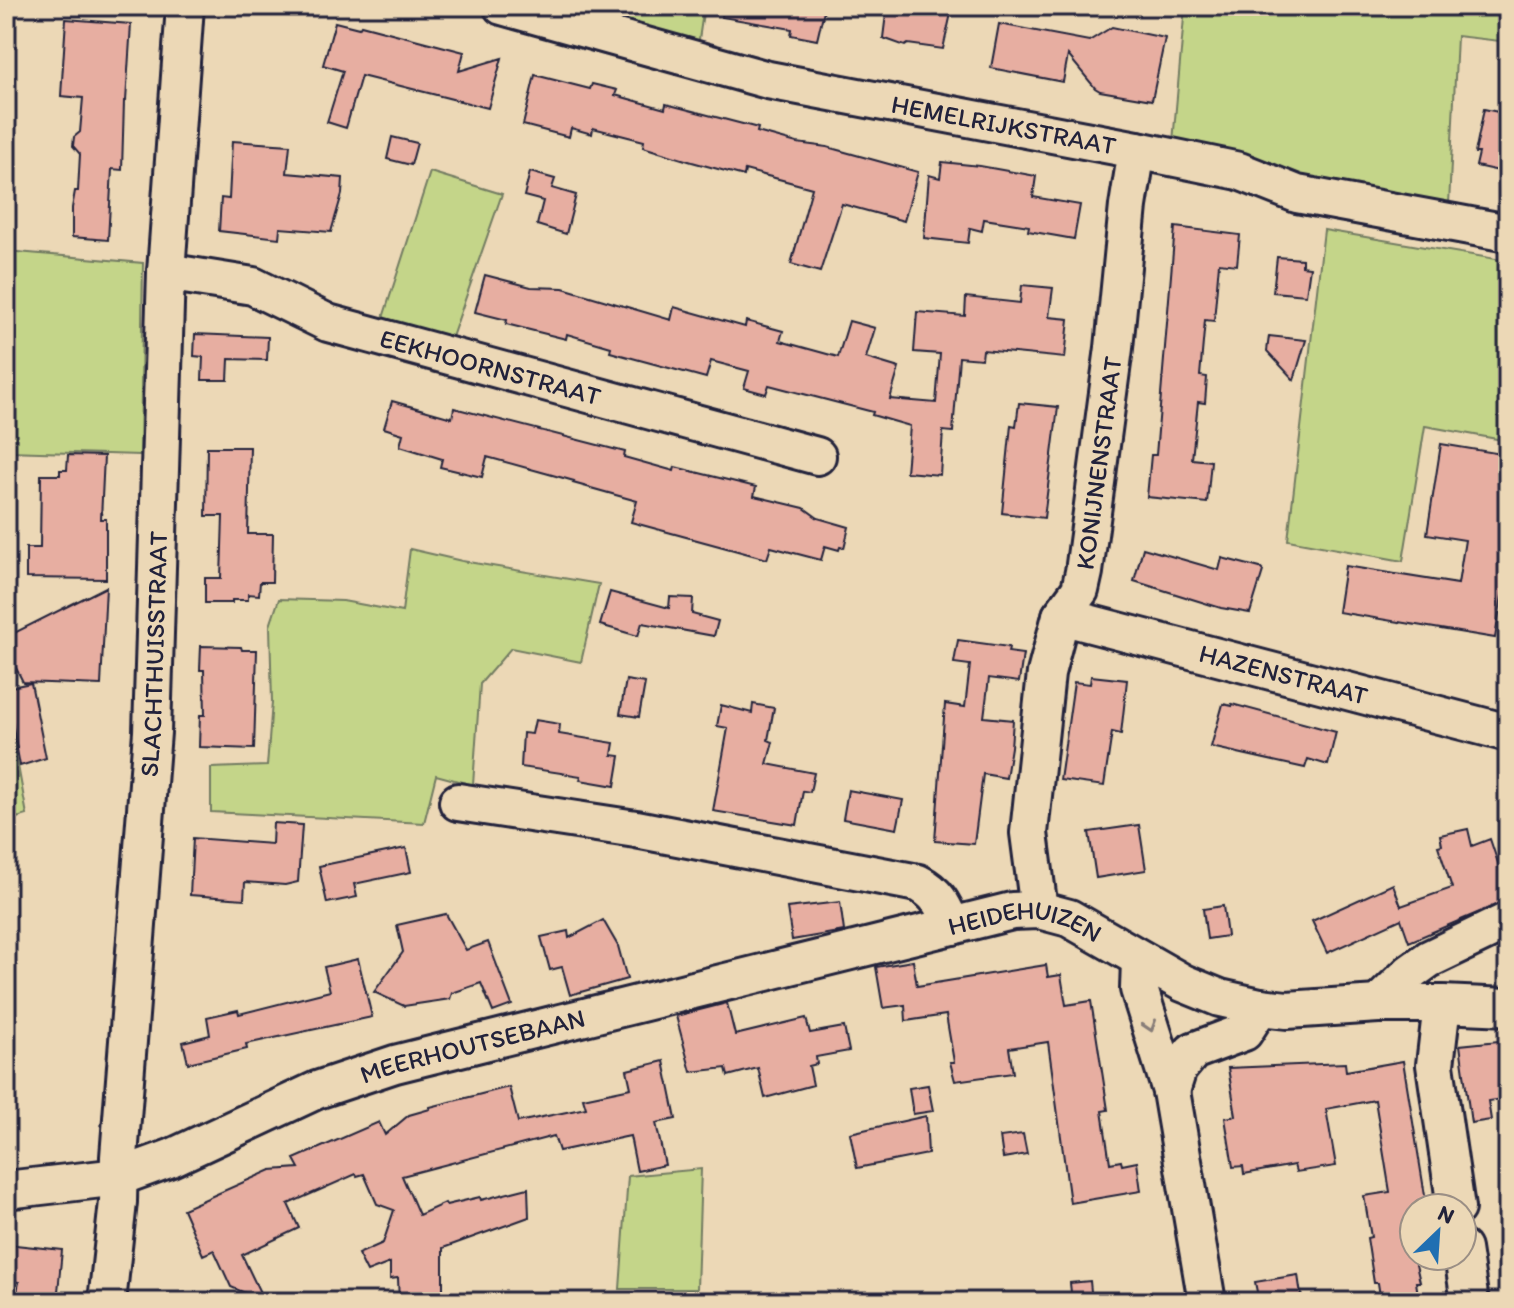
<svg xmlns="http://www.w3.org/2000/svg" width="1514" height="1308" viewBox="0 0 1514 1308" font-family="Itim,sans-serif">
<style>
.green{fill:#c4d589;stroke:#737c62;stroke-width:2}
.building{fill:#e7aea1;stroke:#22223b;stroke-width:2}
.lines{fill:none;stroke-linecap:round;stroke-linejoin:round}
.minor-casing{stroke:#22223b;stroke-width:42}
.minor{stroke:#ecd8b6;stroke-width:36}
.oneway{stroke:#877d78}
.labels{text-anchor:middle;stroke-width:6;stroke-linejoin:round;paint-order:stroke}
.street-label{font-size:26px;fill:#22223b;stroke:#ecd8b6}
</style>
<rect width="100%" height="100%" fill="#ecd8b6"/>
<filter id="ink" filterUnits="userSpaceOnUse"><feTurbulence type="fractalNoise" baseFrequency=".0125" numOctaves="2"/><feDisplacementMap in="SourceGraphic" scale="16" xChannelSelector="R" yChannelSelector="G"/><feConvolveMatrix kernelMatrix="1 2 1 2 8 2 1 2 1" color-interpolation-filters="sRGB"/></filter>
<g filter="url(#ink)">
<path class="green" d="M629 6H704L698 46 623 27Z
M1185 6H1508V42L1457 36 1449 205 1278 174 1173 142Z
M430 172 502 194 452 337 383 318Z
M1324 230 1508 261V441L1425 426 1403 561 1288 540Z
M6 251 143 263 140 455 6 451Z
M410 549 462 561 599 584 581 662 511 648 480 684 473 785 436 775 424 823 211 812V768L267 766 272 702 270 626 279 599 343 601 402 612Z
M6 700 27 815 6 821Z
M701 1169 697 1289H620L628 1176Z"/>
<path class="building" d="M723 6H825L817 40 791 35 792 29 722 17Z
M887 6H937L952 9 943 49 908 44 905 46 883 38Z
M66 19 131 24 126 101H124L122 170 112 169 108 240 72 237V208L75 191H78L80 154 73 146 74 137 80 132 83 98 61 96Z
M335 22 359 28 361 25 464 52 459 71 502 58 488 108 361 76 346 128 327 122 343 71 323 65Z
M999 24 1089 41 1112 27 1165 38 1152 100 1100 91 1095 88 1068 55 1063 82 991 68Z
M535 75 590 89 592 84 617 90 615 95 665 109 666 104 758 128 757 132 797 143 827 147 918 172 904 221 842 204 820 272 791 264 812 188 745 170 744 176 692 162 643 147 644 141 593 128 592 134 571 128 569 137 523 125Z
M1484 109 1508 114V173L1476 166 1479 153H1475Z
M392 137 417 143 411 165 387 159Z
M232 141 290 145 287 173 343 178 342 194 331 232 280 228 279 238 219 231 221 198 229 199Z
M942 162 980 166 1036 176 1033 197 1080 205 1074 239 1028 231 1029 226 984 219 982 231 970 228 968 243 924 238 929 175 940 178Z
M530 172 555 179 552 188 576 195 566 234 537 225 543 201 524 196Z
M1175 227 1240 235 1237 265 1219 263 1214 321 1205 320 1200 376 1207 377 1205 403 1198 402 1192 459 1211 461 1207 503 1147 497 1151 455H1156Z
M1277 257 1302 259V266L1310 267 1306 295 1273 292Z
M485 275 531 287 563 288 671 320 674 307 745 327 746 321 783 331 780 341 838 357 849 321 875 328 866 358 899 368 890 399 936 403 940 354 914 352 917 312 965 316 966 297 1020 303 1022 285 1053 288 1049 317 1069 319 1065 358 983 350 982 359 959 357 953 432 943 431 940 475 906 472 910 426 872 415 873 412 769 385 766 394 744 388 749 371 711 361 706 378 610 352 611 347 567 334 566 339 506 324 507 320 475 312Z
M195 334 268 337 267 360 229 359 228 380H202L203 357 194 356Z
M1269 336 1306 340 1294 380 1267 351Z
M392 401 452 418 454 408 625 452 624 457 674 471 675 467 756 487 754 496 804 508 818 518 849 527 844 548 840 547 839 550 825 546 821 560 771 547 767 559 631 522 637 501 573 483 574 481 487 457 482 477 440 467 442 459 400 446 403 434 384 428Z
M1019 403 1058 407 1044 518 1002 513 1011 425 1016 426Z
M1441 444 1508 455V572L1506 571 1495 638 1338 612 1345 566 1458 584 1465 540 1427 534Z
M207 447H250L248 534H273L272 582H260L259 595 248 594V600H232V603H205V578H221L223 516H206Z
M68 455 104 456 101 519H106V579L26 578V548H40L41 475H60V470H67Z
M1143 548 1219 570 1222 558 1260 568 1263 571 1250 613 1221 608 1134 581Z
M106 587 101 685 23 682 6 648V637Z
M610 592 669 608 670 597 693 598 692 614 718 621 714 636 642 623 638 636 600 625Z
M958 640 1009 647 1008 652 1023 654 1019 682 989 678 984 717 1013 720 1011 747 1006 778 983 774 974 844 935 841 945 704 965 707 970 665 954 663Z
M201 646 241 647 242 650H257L254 749 199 747 200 715H205L204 670H200Z
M1091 676 1127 680 1121 734 1112 732 1104 786 1060 780 1074 682 1090 684Z
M626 680 645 683 639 717 620 714Z
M31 683 46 758 20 766 6 688Z
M753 704 774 708 768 740 773 742 767 764 814 773 810 792 803 791 797 825 713 811 728 728 717 726 721 705 752 713Z
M1223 704 1232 706V704L1336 732 1328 765 1308 759 1305 768 1211 747Z
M535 720 560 724 559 734 614 743 612 755 620 756 615 786 580 780 581 776 521 767 523 733 532 734Z
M848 790 903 800 897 829 843 819Z
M273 823 302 825 298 882 285 885 245 882 244 899 190 895 193 838 272 844Z
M1139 825 1146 870 1096 878 1089 832Z
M1468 829 1472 846 1490 839 1508 893V900L1409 942 1401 919 1327 953 1312 921 1393 884 1401 906 1452 888 1438 846 1442 845 1440 835Z
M406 848 411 872 354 884 357 897 327 903 319 866Z
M840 902 844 931 792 940 787 908Z
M1223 906 1227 936 1207 939 1203 909Z
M446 914 466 950 488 942 512 1005 493 1012 481 983 452 993 450 999 404 1006 374 992 403 952 397 925Z
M603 920 618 946 627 979 570 995 562 967 550 970 541 937 568 931 569 938Z
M358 959 372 1017 246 1044 247 1049 188 1063 183 1042 210 1035 207 1017 238 1010 239 1014 330 991 324 967Z
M913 961 917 986 1046 965 1048 977 1061 975 1066 1005 1091 1001 1108 1110 1102 1111 1110 1163 1121 1161 1122 1165 1137 1162 1141 1191 1070 1203 1048 1042 1009 1048 1013 1073 955 1081 950 1062H954L946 1015 906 1021 905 1005 883 1008 876 967Z
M727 1003 735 1035 806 1018 810 1033 844 1027 849 1051 816 1057 817 1064 809 1066 813 1085 765 1098 758 1068 728 1076 726 1068 691 1072 676 1016Z
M1508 1040V1098L1488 1101 1491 1120 1471 1123 1460 1045Z
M664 1061 676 1119 656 1123 665 1165 637 1171 630 1136 559 1151 554 1136 402 1176 419 1215 445 1203 446 1205 480 1197 481 1200 528 1188 529 1217 443 1248V1295H439V1302H399L398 1278 390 1279V1263L367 1272 358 1254 383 1243 394 1210 377 1204 364 1174 357 1176 356 1174 288 1204 299 1228 242 1255 264 1301 231 1287 214 1250 203 1255 183 1209 271 1170 299 1168 294 1159 379 1122 385 1135 409 1115 430 1109V1107L509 1087 518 1122 586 1108 583 1098 631 1088 627 1070Z
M1403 1061 1427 1208H1414V1256L1420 1282H1416L1419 1302H1381L1378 1283H1374L1367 1238 1371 1237 1364 1196 1390 1192 1375 1100 1326 1109 1336 1166 1296 1172 1294 1165 1244 1174 1243 1166 1233 1167 1225 1118 1236 1116 1228 1068 1345 1063 1346 1071Z
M928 1085 933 1111 913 1114 909 1088Z
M926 1116 928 1154 857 1168 850 1133Z
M1023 1134 1027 1154 1003 1158 1000 1137Z
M6 1244 62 1250 57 1302H15L19 1282 6 1280Z
M1298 1275 1302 1302H1259L1255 1282Z
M1090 1281 1092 1302H1072L1070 1283Z"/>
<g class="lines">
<g class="minor-casing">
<g id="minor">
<path id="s1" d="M502 6 768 80 1137 150 1239 171 1297 194 1508 233"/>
<path id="s2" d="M166 272 253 286 328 323 817 456"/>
<path id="s3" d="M1061 616 1508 733"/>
<path d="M458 802 636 829 918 883C938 893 943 906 952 926"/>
<path id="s4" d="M1039 910 1029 833 1046 673 1061 616 1080 590 1084 572 1114 348 1128 206 1137 150"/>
<path d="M1140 960 1139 989 1171 1091 1207 1302"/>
<path d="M1378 1004 1411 972 1429 959 1508 921"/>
<path d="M1442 1004 1435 1065 1456 1208"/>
<path d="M1171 1091 1178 1069 1193 1051 1244 1032 1260 1007"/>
<path id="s5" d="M6 1190 119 1177 171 1158 317 1090 395 1064 1012 911 1039 910 1069 918 1183 983 1220 998 1260 1007 1287 1010 1378 1004H1442L1508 1007"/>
<path d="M1462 1249 1470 1302"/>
<path id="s6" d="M107 1302 118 1202 119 1157 152 732 166 272 185 6"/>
</g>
</g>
<use href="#minor" class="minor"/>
</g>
<defs><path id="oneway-chevron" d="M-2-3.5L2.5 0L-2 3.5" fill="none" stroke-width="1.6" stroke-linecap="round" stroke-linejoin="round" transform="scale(2)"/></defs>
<use class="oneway" href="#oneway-chevron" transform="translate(1150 1026) rotate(72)"/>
</g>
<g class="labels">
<g class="street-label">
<text dy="9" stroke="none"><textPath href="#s1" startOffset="516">HEMELRIJKSTRAAT</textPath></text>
<text dy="9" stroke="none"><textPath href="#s2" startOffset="340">EEKHOORNSTRAAT</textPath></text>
<text dy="9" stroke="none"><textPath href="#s4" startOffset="458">KONIJNENSTRAAT</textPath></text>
<text dy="9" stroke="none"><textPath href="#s6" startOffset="650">SLACHTHUISSTRAAT</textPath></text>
<text dy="9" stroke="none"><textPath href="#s3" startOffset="230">HAZENSTRAAT</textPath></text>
<text dy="9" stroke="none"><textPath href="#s5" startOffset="1062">HEIDEHUIZEN</textPath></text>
<text dy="9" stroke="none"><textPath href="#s5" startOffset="492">MEERHOUTSEBAAN</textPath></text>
</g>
</g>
<rect width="1514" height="1308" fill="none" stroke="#ecd8b6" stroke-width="32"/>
<rect x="16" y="16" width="1482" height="1276" fill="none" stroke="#22223b" stroke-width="3" filter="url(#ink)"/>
<g transform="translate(1438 1232) rotate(25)"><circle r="38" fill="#ecd8b6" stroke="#9b8f85" stroke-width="2"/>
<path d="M0-6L14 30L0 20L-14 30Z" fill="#1f6fb2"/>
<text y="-12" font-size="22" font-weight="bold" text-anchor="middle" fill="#22223b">N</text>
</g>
</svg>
